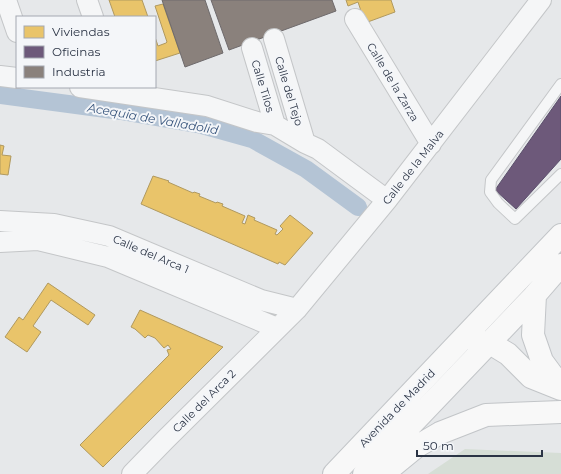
<svg xmlns="http://www.w3.org/2000/svg" width="561" height="474" viewBox="0 0 561 474" font-family="Montserrat,sans-serif">
<style>
.green{fill:#d6ded6}
.homes{fill:#e9c46a;stroke:#b0995f}
.offices{fill:#6d597a;stroke:#594e6a}
.industry{fill:#8a817c;stroke:#6e6a6c}
.lines{fill:none;stroke-linecap:round;stroke-linejoin:round}
.canal{stroke:#b4c4d5;stroke-width:18}
.service-casing{stroke:#c4c6c8;stroke-width:12}
.minor-casing{stroke:#c4c6c8;stroke-width:22}
.primary-casing{stroke:#c2c5c8;stroke-width:24}
.service{stroke:#f5f6f7;stroke-width:10}
.minor{stroke:#f5f6f7;stroke-width:20}
.primary{stroke:#f8f8f8;stroke-width:22}
.labels{text-anchor:middle;stroke-width:4;stroke-linejoin:round;paint-order:stroke}
.street-label{font-size:11px;fill:#2b3445;stroke:#f4f6f9}
.water-label{font-size:12px;font-style:italic;fill:#34527a;stroke:#f4f6f9}
</style>
<rect width="100%" height="100%" fill="#e6e8ea"/>
<path class="green" d="M465 449 561 453V474H428Z"/>
<path class="homes" d="M109 0H142L148 17H115Z
M346 0H391L395 12 365 23 358 2 348 6Z
M163 4 180 53 155 61V37L158 46 166 43 167 42 155 6Z
M0 145 4 146 2 155 11 156 8 175 0 174Z
M153 176 169 181 168 182 193 193 194 192 200 194 199 196 216 203 217 202 223 204 222 206 245 216 242 223 245 224 248 215 255 218 254 220 277 230 275 234 277 235 283 229 280 226 290 215 313 233 285 265 279 262 278 264 141 204Z
M48 283 95 315 88 325 51 300 33 326 41 332 27 352 5 337 19 317 23 320Z
M140 310 223 347 103 467 80 445 169 355 167 350 171 349 168 345 164 348 155 338 148 335 145 338 135 329 131 327Z"/>
<path class="offices" d="M561 96V159L516 209 495 190Z"/>
<path class="industry" d="M162 0H205L223 53 185 67Z
M211 0H332L336 11 229 50Z"/>
<g class="lines">
<path class="canal" d="M0 95 121 111 202 125 252 139 306 169 358 207"/>
<g class="service-casing">
<path id="service" d="M561 84 491 180 490 192 498 203 515 219 561 174"/>
</g>
<g class="minor-casing">
<path id="minor" d="M6 0 17 32
M87 0 93 17
M355 19 431 144
M274 39 305 143
M252 48 275 125
M0 76 17 78
M80 87 207 106 257 122 275 125 305 143 318 149 387 200
M0 221 54 224 109 236 261 300 297 309
M0 242 38 240 108 257 277 328
M132 474 165 440 297 309 387 200 541 0"/>
</g>
<g class="primary-casing">
<path id="primary" d="M535 295 533 335 542 361 561 387
M475 341 490 343 508 354 531 377 561 389
M334 474 561 235
M364 474 535 295 561 265
M383 474 416 447 440 433 486 415 561 412"/>
</g>
<use href="#service" class="service"/>
<use href="#minor" class="minor"/>
<use href="#primary" class="primary"/>
</g>
<g class="labels">
<g class="street-label">
<text transform="translate(393 82) rotate(59)" y="4">Calle de la Zarza</text>
<text transform="translate(263 86) rotate(73)" y="4">Calle Tilos</text>
<text transform="translate(289 91) rotate(73)" y="4">Calle del Tejo</text>
<text transform="translate(413 167) rotate(-52)" y="4">Calle de la Malva</text>
<text transform="translate(151 254) rotate(23)" y="4">Calle del Arca 1</text>
<text transform="translate(204 401) rotate(-45)" y="4">Calle del Arca 2</text>
<text transform="translate(397 408) rotate(-46)" y="4">Avenida de Madrid</text>
</g>
<g class="water-label">
<text transform="translate(153 119) rotate(10)" y="4">Acequia de Valladolid</text>
</g>
</g>
<rect x="16" y="16" width="140" height="72" fill="#f4f6f9" stroke="#a4a8b1"/>
<rect x="24" y="26" width="20" height="12" fill="#e9c46a" stroke="#a4a8b1"/>
<text x="52" y="36" font-size="12" fill="#2b3445">Viviendas</text>
<rect x="24" y="46" width="20" height="12" fill="#6d597a" stroke="#a4a8b1"/>
<text x="52" y="56" font-size="12" fill="#2b3445">Oficinas</text>
<rect x="24" y="66" width="20" height="12" fill="#8a817c" stroke="#a4a8b1"/>
<text x="52" y="76" font-size="12" fill="#2b3445">Industria</text>
<path d="M417 450v6h125v-6" fill="none" stroke="#2b3445" stroke-width="2"/>
<text x="423" y="450" font-size="12" fill="#2b3445" stroke="#f4f6f9" stroke-width="3" paint-order="stroke">50 m</text>
</svg>
